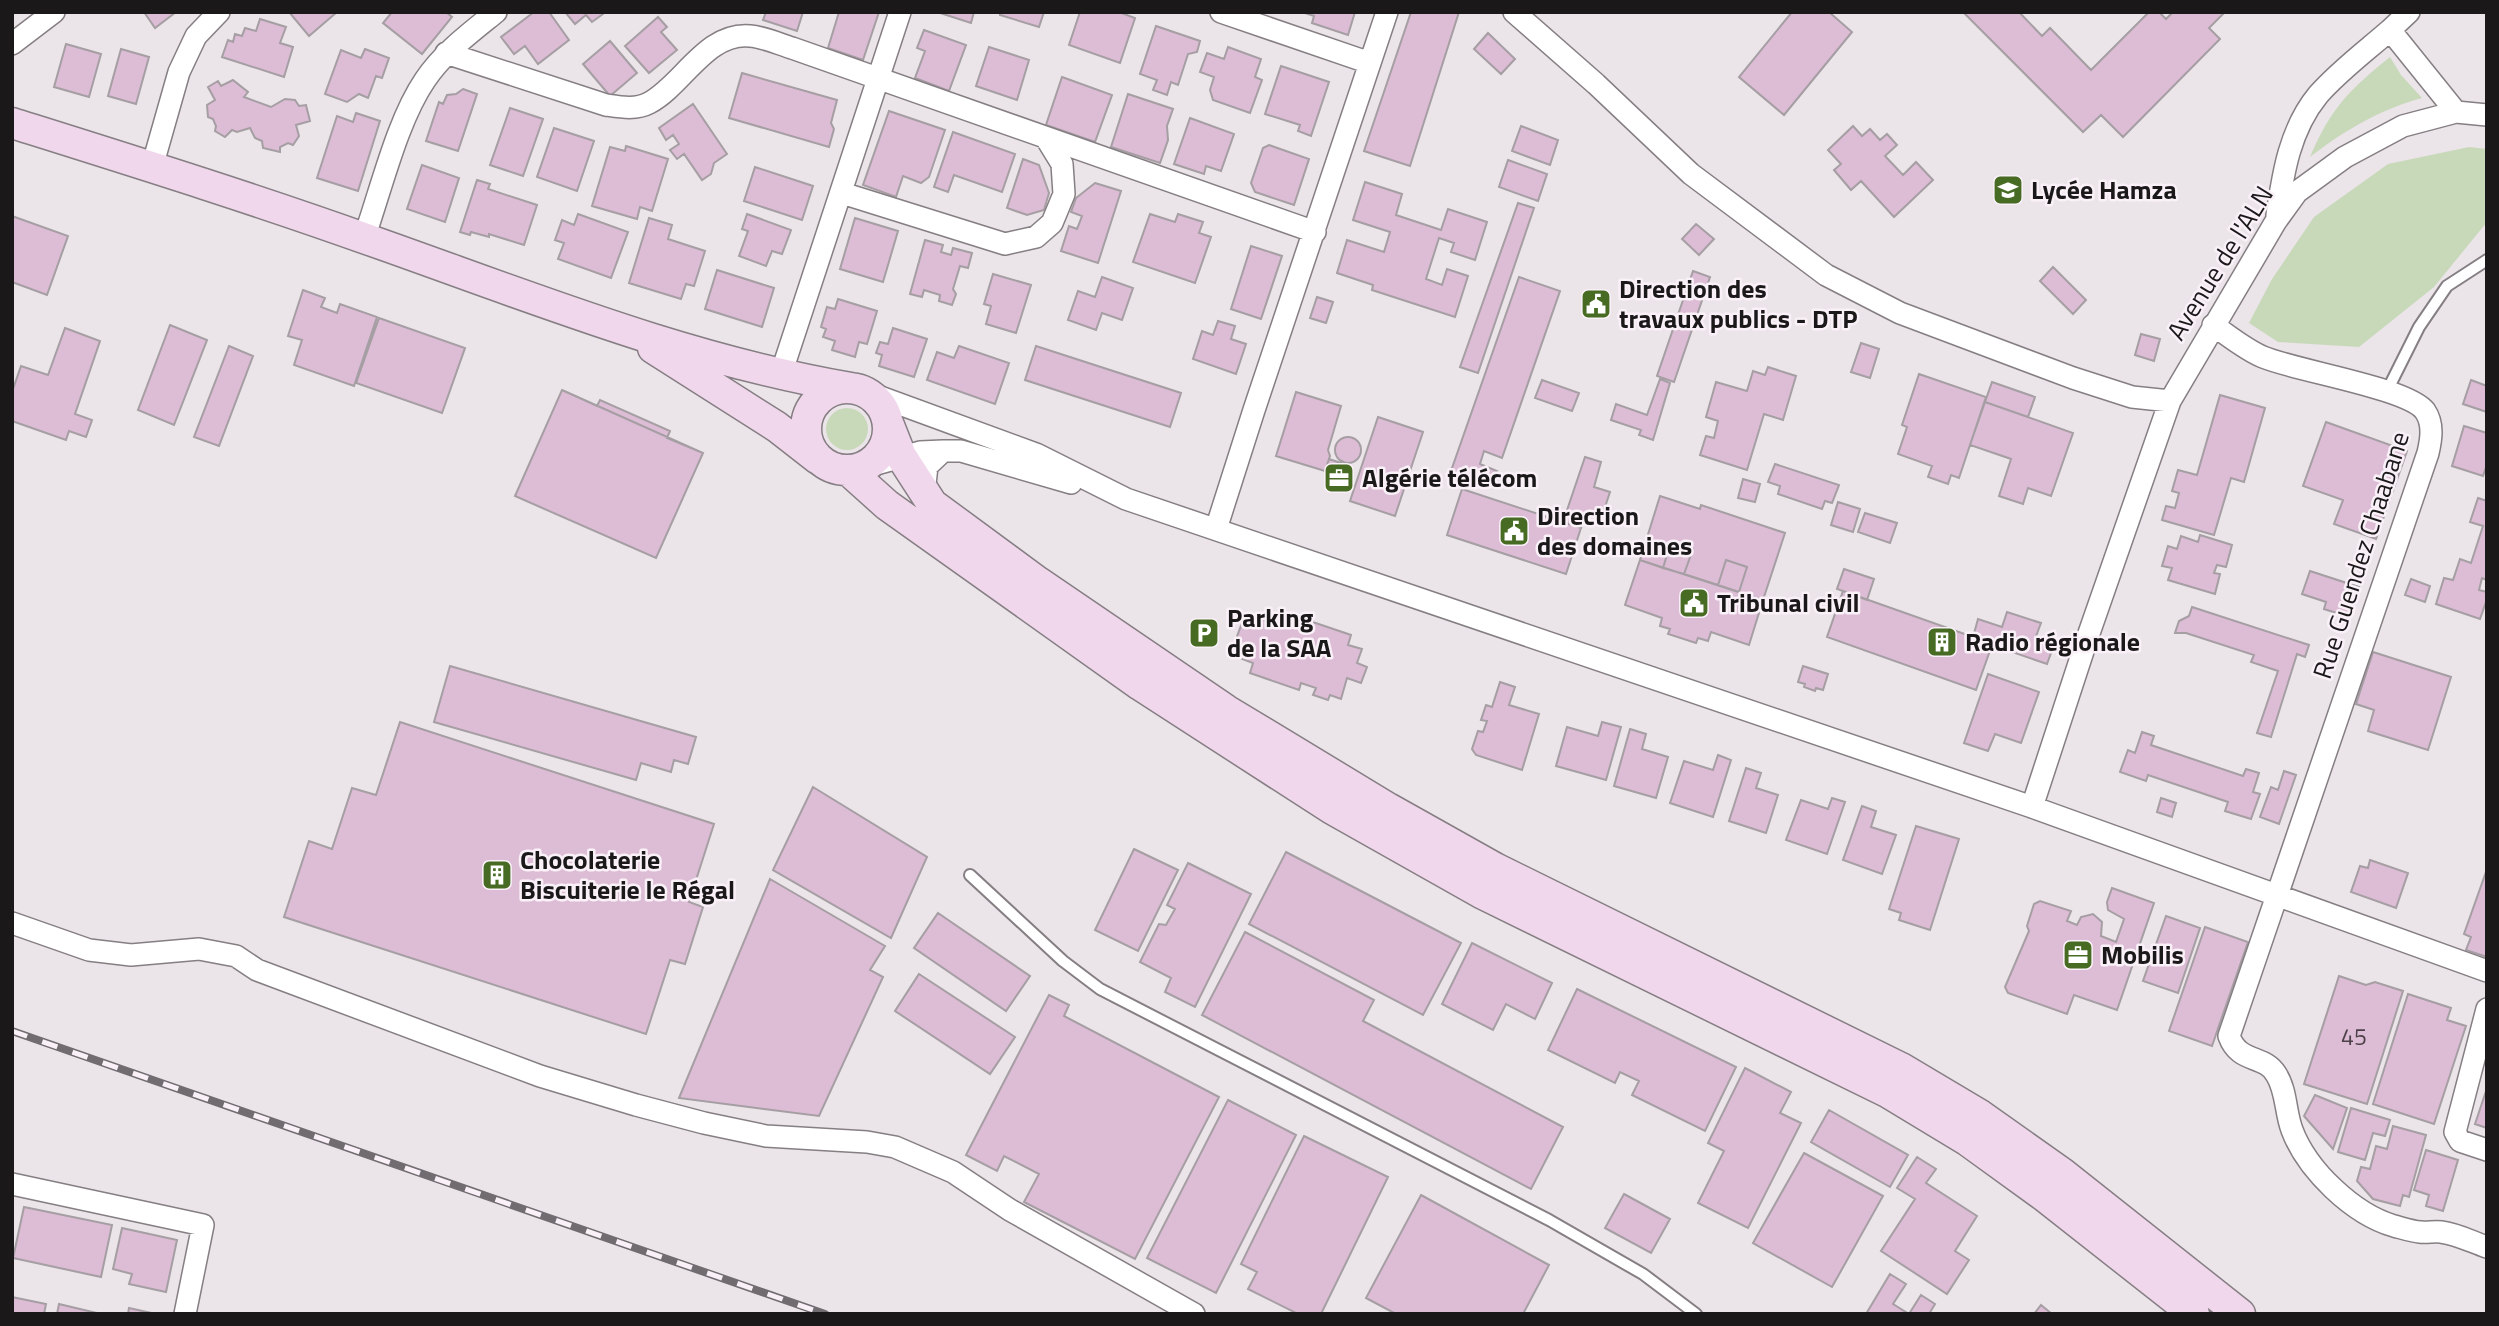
<svg xmlns="http://www.w3.org/2000/svg" width="2499" height="1326" viewBox="0 0 2499 1326" font-family="'Titillium Web',sans-serif">
<style>
.green{fill:#c8d9ba}
.building{fill:#ddbcd5;stroke:#a59ea3;stroke-width:2}
.lines{fill:none;stroke-linecap:round;stroke-linejoin:round}
.lane-casing{stroke:#857e83;stroke-width:14}
.street-casing{stroke:#857e83;stroke-width:24}
.secondary-casing{stroke:#857e83;stroke-width:33}
.lane{stroke:#fff;stroke-width:10}
.street{stroke:#fff;stroke-width:21}
.secondary{stroke:#f1d7ec;stroke-width:30}
.rail-casing{stroke:#706c6f;stroke-width:8}
.rail{stroke:#f9f1f7;stroke-width:5;stroke-dasharray:16;stroke-linecap:butt}
.labels{text-anchor:middle;stroke-width:5;stroke-linejoin:round;paint-order:stroke}
.number-label{font-size:23px;fill:#4c4149}
.poi-label{font-size:26px;font-weight:bold;fill:#1b181a;stroke:#f9f1f7;text-anchor:start}
.street-label{font-size:26px;fill:#1b181a;stroke:#f9f1f7}
</style>
<rect width="100%" height="100%" fill="#ebe4e9"/>
<path class="green" d="M2390 57 2401 75 2422 98C2379 110 2345 130 2310 157 2331 108 2349 90 2390 57Z
M2469 147 2487 149V222L2434 287 2359 347 2278 342 2249 323 2272 279 2314 217 2388 164Z
M826 429a21 21 0 1 1 42 0a21 21 0 1 1-42 0Z"/>
<path class="building" d="M144 12H176L155 28Z
M289 12H337L309 36Z
M392 12H446L452 17 422 54 383 23Z
M534 12H549L569 40 538 64 525 46 514 54 501 37Z
M565 12H602L603 14 592 22 586 15 575 24Z
M766 12H803L797 31 763 20Z
M839 12H879L863 60 828 48Z
M937 12H974L971 23Z
M1000 12H1044L1039 27 1000 15Z
M1080 12H1119L1135 18 1120 63 1069 45Z
M1302 12H1355L1348 35 1312 23 1314 16Z
M1411 12H1459L1410 166 1364 151Z
M1792 12H1829L1852 32 1784 115 1739 77Z
M1963 12H2019L2042 36 2050 28 2091 70 2149 12H2159L2166 19 2173 12H2225L2209 28 2220 39 2123 137 2101 115 2083 132Z
M658 17 667 27 661 32 677 50 649 73 625 46Z
M260 19 286 27 280 43 293 47 284 77 222 57 228 40 233 42 235 34 242 36 245 28 256 31Z
M1156 26 1200 41 1197 52 1188 54 1178 85 1171 82 1167 95 1153 90 1157 80 1140 74Z
M924 30 966 45 949 91 915 78 925 51 917 48Z
M1488 33 1515 59 1501 74 1474 49Z
M610 41 637 73 610 96 583 64Z
M66 44 101 54 89 97 54 87Z
M989 47 1029 60 1017 100 976 86Z
M1228 47 1261 59 1255 77 1262 80 1250 113 1213 100 1210 90 1214 77 1200 72 1207 53 1224 59Z
M121 49 149 57 136 104 108 96Z
M365 49 389 58 382 78 376 76 368 98 359 94 347 102 325 94 341 50 361 58Z
M1281 66 1329 82 1311 136 1298 131 1300 125 1265 114Z
M742 73 837 100 831 123 834 129 829 147 729 118Z
M1062 77 1112 95 1095 142 1046 125Z
M233 80 248 92 244 97 271 107 285 99 295 100 299 106 306 105 310 121 296 125 299 136 293 145 288 143 280 147V152L263 148 262 141 255 138 250 128 237 132 232 130 225 137 215 131 216 126 213 119 208 117 207 105 215 100 208 87 218 81 221 86Z
M463 89 477 94 458 151 426 141 439 102 443 104 447 95 456 94Z
M1128 94 1173 109 1167 126 1168 140 1160 163 1111 147Z
M693 104 727 154 714 163 711 174 702 180 684 154 677 159 670 150 679 144 673 135 666 140 659 128Z
M510 108 543 119 523 176 490 165Z
M889 111 945 130 929 177 921 183 903 176 896 197 863 185Z
M356 113 380 121 358 191 317 178 337 116 353 122Z
M1190 118 1234 134 1221 171 1206 166 1204 174 1174 164Z
M1521 126 1558 140 1550 165 1512 151Z
M1853 126 1862 136 1870 129 1880 140 1887 134 1897 145 1885 156 1903 175 1916 162 1933 180 1894 217 1861 181 1851 190 1834 170 1841 164 1828 150Z
M554 128 594 141 577 191 537 177Z
M953 132 1015 154 1002 192 954 175 948 192 934 187Z
M1269 145 1309 159 1294 205 1255 192 1251 183 1263 148Z
M626 146 668 159 652 211 640 207 637 219 592 206 610 147 625 151Z
M1023 159 1039 165 1049 193 1044 210 1027 215 1007 208Z
M1508 160 1547 174 1538 201 1499 187Z
M422 165 459 178 445 222 407 209Z
M755 167 813 186 802 220 744 201Z
M477 180 490 184 488 189 537 205 524 245 489 234V237L471 232 470 235 460 232Z
M1365 182 1402 194 1396 215 1441 230 1448 209 1487 222 1475 260 1451 252 1454 243 1439 238 1426 279 1442 285 1447 269 1468 276 1455 317 1372 290 1373 285 1337 273 1347 240 1384 252 1390 232 1353 220Z
M1095 183 1121 191 1098 263 1061 251 1069 226 1077 229 1082 216 1071 212 1076 198Z
M1518 203 1534 208 1478 373 1460 367Z
M578 214 628 232 611 278 558 259 564 243 555 240 562 220 574 225Z
M747 214 791 230 782 254 772 251 766 266 739 256 748 231 742 229Z
M1150 214 1175 222 1178 214 1203 222 1199 233 1211 237 1195 283 1133 262Z
M12 216 68 236 47 295 12 282Z
M649 218 672 225 668 239 705 251 694 286 686 284 681 299 629 283Z
M855 218 898 231 883 282 840 269Z
M1696 224 1714 239 1699 255 1682 239Z
M925 240 943 245 941 252 951 255 953 248 972 253 968 268 960 266 953 289 956 294 952 305 939 301 940 295 924 290 922 297 910 294Z
M1251 246 1282 256 1261 319 1231 309Z
M2053 267 2086 300 2073 314 2040 281Z
M717 270 774 288 762 327 705 309Z
M1693 271 1710 277 1674 382 1657 376Z
M993 274 1031 285 1016 333 986 324 991 306 984 304Z
M1102 277 1133 288 1122 320 1102 313 1096 330 1068 320 1078 291 1095 297Z
M1519 277 1560 291 1502 458 1484 451 1480 464 1497 471 1491 486 1451 471Z
M303 290 325 298 321 307 337 313 340 304 377 317 354 386 294 365 302 340 288 336Z
M1317 297 1333 302 1326 323 1310 318Z
M838 299 877 311 867 344 859 342 855 357 832 350 835 341 823 337 826 329 821 327 827 307 835 309Z
M379 318 465 348 442 413 356 383Z
M1218 321 1235 326 1231 339 1246 344 1236 374 1193 359 1202 331 1213 335Z
M170 325 207 340 174 425 138 410Z
M65 328 100 341 75 414 92 420 86 437 69 431 66 440 12 421V392L21 366 48 375Z
M893 328 927 339 914 377 879 366 882 355 876 353 880 342 888 344Z
M2141 334 2160 339 2154 361 2135 355Z
M1861 343 1879 349 1870 378 1851 372Z
M229 346 253 356 219 446 194 437Z
M959 346 1009 363 995 404 927 380 937 352 954 358Z
M1036 346 1181 393 1170 427 1025 380Z
M1768 367 1796 376 1783 420 1764 414 1747 470 1700 455 1706 436 1714 438 1718 421 1706 417 1716 382 1747 391 1753 371 1765 375Z
M1919 374 1986 397 1959 478 1951 475 1948 484 1928 477 1932 466 1898 454 1907 427 1902 425Z
M1660 379 1670 383 1653 440 1639 435 1641 430 1611 420 1616 404 1647 415Z
M1542 380 1579 393 1572 411 1535 398Z
M2471 380 2487 386V412L2463 404Z
M1992 382 2035 397 2028 417 1985 402Z
M562 390 597 406 600 400 670 431 667 438 703 453 656 558 515 496Z
M562 390 703 453 656 558 515 496Z
M1296 392 1341 406 1328 450 1330 456 1325 471 1276 456Z
M2220 395 2265 408 2244 482 2231 478 2214 535 2162 520 2166 506 2175 508 2179 493 2172 491 2178 470 2197 475Z
M1985 402 2073 433 2051 496 2028 488 2023 504 1999 496 2011 459 1970 445Z
M1378 417 1423 432 1395 516 1350 501Z
M2326 422 2407 451 2376 539 2334 524 2343 500 2303 486Z
M2464 426 2487 433V464L2483 476 2452 466Z
M1335 450a13 13 0 1 1 26 0a13 13 0 1 1-26 0Z
M1585 457 1601 462 1594 487 1610 492 1602 516 1587 511 1581 528 1563 522Z
M1329 459 1338 462 1335 471 1326 468Z
M1342 461 1349 465 1342 488 1337 490 1331 485 1338 462 1341 463Z
M1775 464 1839 485 1832 503 1825 501 1822 509 1778 494 1780 486 1768 482Z
M1743 479 1760 484 1755 502 1738 498Z
M1462 489 1581 528 1566 574 1447 535Z
M1660 496 1700 509 1701 505 1785 533 1763 600 1739 592 1747 567 1726 560 1718 585 1684 574 1693 549 1671 542 1663 568 1640 560Z
M2478 498 2487 501V580L2482 578 2479 590 2487 592V599L2480 619 2436 604 2444 578 2453 580 2460 559 2471 563 2483 526 2470 522Z
M1838 502 1860 509 1853 532 1831 525Z
M1865 513 1897 523 1890 543 1858 532Z
M2200 535 2232 545 2226 567 2217 565 2214 573 2220 574 2215 594 2168 580 2172 568 2162 566 2168 546 2177 549 2181 536 2198 542Z
M1671 542 1693 549 1684 574 1663 568Z
M1640 560 1763 600 1749 645 1711 632 1708 641 1698 638 1696 643 1668 634 1670 629 1660 626 1662 618 1625 605Z
M1726 560 1747 567 1739 592 1718 585Z
M1844 569 1874 579 1867 600 1837 589Z
M2310 571 2359 587 2349 617 2324 609 2326 602 2302 594Z
M2411 579 2430 586 2425 602 2405 595Z
M1843 591 1973 637 1978 619 2002 627 2007 612 2041 623 2035 639 2054 645 2047 664 1992 645 1976 690 1827 637Z
M2192 607 2309 645 2305 657 2297 654 2271 737 2257 733 2278 671 2251 662 2254 655 2186 633H2175L2179 621 2189 616Z
M1252 616 1273 623 1275 618 1295 625 1298 617 1351 635 1348 645 1362 649 1357 663 1367 667 1361 683 1347 678 1341 699 1330 695 1328 700 1313 695 1316 688 1301 683 1299 690 1250 673 1253 663 1237 657 1241 644 1235 642 1242 623 1248 626Z
M2373 652 2451 677 2428 750 2368 731 2374 710 2356 704Z
M450 666 696 737 688 764 674 760 671 772 641 763 636 780 434 722Z
M1803 666 1828 674 1823 690 1816 688 1815 691 1804 687 1805 684 1798 682Z
M1988 674 2039 692 2021 743 1995 734 1988 751 1964 743Z
M1500 682 1515 687 1509 705 1539 714 1522 770 1476 755 1472 749 1478 731 1483 732 1487 721 1481 720 1486 705 1492 707Z
M400 722 714 824 689 902 703 907 685 964 670 960 646 1034 284 917 309 841 332 849 352 788 376 795Z
M1602 722 1621 727 1606 780 1556 766 1567 727 1598 736Z
M1630 729 1646 734 1642 749 1668 757 1656 798 1614 786Z
M2142 732 2154 736 2151 745 2243 776 2246 769 2259 773 2253 792 2260 794 2251 819 2225 811 2228 802 2148 775 2146 781 2120 772 2128 750 2135 753Z
M1718 755 1731 760 1713 817 1670 803 1684 761 1713 770Z
M1746 768 1761 773 1756 788 1778 795 1766 833 1729 821Z
M2284 771 2296 775 2279 824 2260 817 2271 787 2278 790Z
M813 787 927 857 891 938 773 870Z
M1832 798 1845 802 1827 854 1786 840 1801 800 1828 809Z
M2161 798 2176 803 2172 817 2157 812Z
M1862 806 1876 811 1871 827 1896 835 1882 874 1843 860Z
M1916 826 1959 839 1930 930 1899 920 1901 913 1889 909Z
M1134 849 1178 870 1138 951 1095 930Z
M1286 852 1461 943 1423 1015 1249 924Z
M2370 860 2408 873 2396 908 2351 892 2360 866 2368 868Z
M1188 863 1251 894 1195 1007 1165 992 1171 978 1140 962 1159 924 1166 925 1175 909 1167 905Z
M2487 869V957L2466 950 2471 937 2464 934Z
M770 879 885 946 870 970 883 977 819 1116 679 1098Z
M2112 888 2154 903 2117 1010 2074 995 2067 1014 2008 993 2005 987 2029 931 2027 926 2034 904 2040 901 2071 911 2067 921 2077 925 2081 917 2093 914 2102 922 2101 936 2116 942 2124 919 2108 910 2107 902Z
M938 913 1030 976 1006 1011 914 948Z
M2166 916 2200 928 2178 993 2143 981Z
M2205 927 2248 942 2212 1046 2169 1031Z
M1245 932 1374 1000 1363 1021 1563 1127 1531 1189 1202 1015Z
M1472 943 1552 983 1535 1019 1506 1004 1493 1030 1442 1004Z
M919 974 1015 1037 990 1074 895 1011Z
M2339 976 2366 985 2375 982 2403 991 2367 1104 2304 1084Z
M1577 989 1736 1067 1705 1131 1632 1095 1639 1081 1620 1072 1615 1083 1548 1050Z
M2408 994 2451 1008 2447 1020 2466 1026 2434 1124 2373 1104Z
M1049 995 1069 1005 1064 1016 1219 1097 1135 1259 1024 1202 1039 1174 1004 1156 997 1171 966 1155Z
M1745 1068 1791 1092 1780 1113 1801 1123 1748 1228 1698 1203 1724 1151 1708 1143Z
M2487 1088V1128L2475 1124Z
M2315 1095 2347 1108 2333 1149 2304 1116Z
M1228 1100 1296 1135 1216 1293 1147 1258Z
M2351 1108 2390 1120 2385 1136 2373 1133 2365 1160 2338 1152Z
M1829 1110 1908 1155 1890 1187 1811 1142Z
M2393 1126 2426 1135 2409 1197 2403 1195 2400 1206 2373 1199 2357 1181 2361 1167 2370 1169 2376 1146 2387 1149Z
M1304 1136 1388 1177 1321 1314H1298L1248 1289 1257 1272 1241 1264Z
M2426 1150 2458 1160 2443 1211 2426 1206 2429 1195 2414 1190Z
M1804 1153 1883 1196 1832 1287 1753 1243Z
M1917 1157 1936 1169 1926 1183 1977 1216 1955 1251 1969 1260 1947 1294 1881 1251 1915 1199 1897 1188Z
M1624 1194 1670 1219 1651 1253 1605 1228Z
M1421 1195 1549 1265 1523 1314H1396L1366 1298Z
M24 1207 112 1225 101 1277 13 1258Z
M122 1228 177 1240 166 1292 129 1284 132 1274 113 1269Z
M1890 1274 1906 1284 1893 1304 1909 1314H1866Z
M1921 1295 1935 1304 1929 1314H1909Z
M12 1297 46 1304 44 1314H12Z
M59 1304 101 1314H57Z
M2041 1305 2052 1314H2034Z
M129 1308 156 1314H128Z"/>
<g class="lines">
<g class="lane-casing">
<path id="lane" d="M2387 391 2419 327 2447 286 2487 260
M970 875 1063 961 1100 989 1549 1220 1643 1274 1696 1314"/>
</g>
<g class="street-casing">
<path id="street" d="M1221 12 1370 63
M1514 12 1596 84 1691 174 1826 275 1900 313 2073 378 2132 397 2170 401
M2409 12 2390 30 2456 112
M12 44 54 12
M446 53 606 105C620 107 636 110 649 103 683 85 706 32 750 36 764 37 779 44 792 48L1315 232
M152 167 179 72 196 36 219 12
M842 193 1005 244 1036 237 1052 223 1064 194 1062 164 1046 138
M2277 215C2283 173 2290 129 2318 95 2339 71 2366 51 2390 30
M364 238C381 190 397 121 425 80 443 53 470 33 496 12
M2213 325C2229 336 2246 350 2263 357 2296 371 2408 388 2425 411 2434 424 2431 440 2428 453L2229 1036C2239 1064 2264 1054 2276 1074 2287 1091 2285 1112 2292 1130 2307 1170 2353 1214 2394 1226 2402 1228 2411 1231 2420 1232 2427 1233 2434 1231 2441 1232 2457 1234 2472 1242 2487 1247
M781 374 900 12
M864 391 1036 454 1126 499 2032 807 2487 971
M862 468 920 452 943 451
M929 496 925 484 927 466 943 451H961L1071 483
M1216 529 1254 410 1387 12
M2032 807 2087 639 2170 401 2276 221 2297 192 2345 157 2403 126 2456 112 2487 115
M12 923 89 950 131 955 199 949 236 956 257 970 540 1076 636 1105 704 1123 766 1136 867 1142 895 1147 953 1172 1010 1210 1194 1314
M2487 1009 2455 1132 2460 1141 2487 1150
M12 1184 203 1225 185 1314"/>
</g>
<g class="secondary-casing">
<path id="secondary" d="M12 123C133 161 255 199 375 242 531 297 687 360 851 388
M653 348 777 427 818 459
M806 429a41 41 0 1 1 82 0a41 41 0 1 1-82 0Z
M888 423 901 456 932 504 1038 582 1226 710 1388 808 1495 868 1901 1068 1980 1115 2062 1173 2240 1314
M848 470 887 505 1140 685 1332 809 1481 893 1887 1092 1968 1141 2044 1196 2194 1314"/>
</g>
<use href="#lane" class="lane"/>
<use href="#street" class="street"/>
<use href="#secondary" class="secondary"/>
<g class="rail-casing">
<path id="rail" d="M12 1031 825 1314"/>
</g>
<use href="#rail" class="rail"/>
</g>
<defs>
<g id="school-square" transform="scale(1.575)"><rect x="-9" y="-9" width="18" height="18" rx="4" fill="#486b23" stroke="#f9f1f7"/><path d="M0-5L7-2L0 1L-7-2ZM-4 1L0 2.5L4 1V4Q0 6-4 4Z" fill="#fff"/></g>
<g id="civic-square" transform="scale(1.575)"><rect x="-9" y="-9" width="18" height="18" rx="4" fill="#486b23" stroke="#f9f1f7"/><path d="M-.6-6.5H3V-4.5H.6V-3L4-1V1h2V6H-6V1h2V-1L-.6-3ZM-1.2 2.5V6h2.4V2.5Z" fill="#fff"/></g>
<g id="office-square" transform="scale(1.575)"><rect x="-9" y="-9" width="18" height="18" rx="4" fill="#486b23" stroke="#f9f1f7"/><path d="M-6-3h4V-5.5h4V-3h4V5H-6ZM-1-4.5V-3h2v-1.5ZM-6 0V1H6V0Z" fill="#fff"/></g>
<g id="parking-square" transform="scale(1.575)"><rect x="-9" y="-9" width="18" height="18" rx="4" fill="#486b23" stroke="#f9f1f7"/><path d="M-3.5-5.5H1a3.5 3.5 0 0 1 0 7H-1V5.5H-3.5ZM-1-3.4V-.6H.8a1.4 1.4 0 0 0 0-2.8Z" fill="#fff"/></g>
<g id="building-square" transform="scale(1.575)"><rect x="-9" y="-9" width="18" height="18" rx="4" fill="#486b23" stroke="#f9f1f7"/><path d="M-4-6H4V6H1V3H-1V6H-4ZM-2.5-4.3h1.7v1.8h-1.7ZM.8-4.3h1.7v1.8H.8ZM-2.5-1h1.7V.8h-1.7ZM.8-1h1.7V.8H.8Z" fill="#fff"/></g>
</defs>
<g fill-rule="evenodd">
<use href="#school-square" x="2008" y="190"/>
<use href="#civic-square" x="1596" y="304"/>
<use href="#office-square" x="1339" y="478"/>
<use href="#civic-square" x="1514" y="531"/>
<use href="#civic-square" x="1694" y="603"/>
<use href="#parking-square" x="1204" y="633"/>
<use href="#building-square" x="1942" y="642"/>
<use href="#building-square" x="497" y="875"/>
<use href="#office-square" x="2078" y="955"/>
</g>
<g class="labels">
<g class="number-label">
<text x="2354" y="1045">45</text>
</g>
<g class="poi-label">
<text x="2031" y="199">Lycée Hamza</text>
<text x="1619" y="298">Direction des<tspan x="1619" dy="30">travaux publics - DTP</tspan></text>
<text x="1362" y="487">Algérie télécom</text>
<text x="1537" y="525">Direction<tspan x="1537" dy="30">des domaines</tspan></text>
<text x="1717" y="612">Tribunal civil</text>
<text x="1227" y="627">Parking<tspan x="1227" dy="30">de la SAA</tspan></text>
<text x="1965" y="651">Radio régionale</text>
<text x="520" y="869">Chocolaterie<tspan x="520" dy="30">Biscuiterie le Régal</tspan></text>
<text x="2101" y="964">Mobilis</text>
</g>
<g class="street-label">
<text transform="translate(2220 263) rotate(-58)" y="9">Avenue de l'ALN</text>
<text transform="translate(2361 555) rotate(-72)" y="9">Rue Guendez Chaabane</text>
</g>
</g>
<rect width="2499" height="1326" fill="none" stroke="#1b181a" stroke-width="28"/>
</svg>
